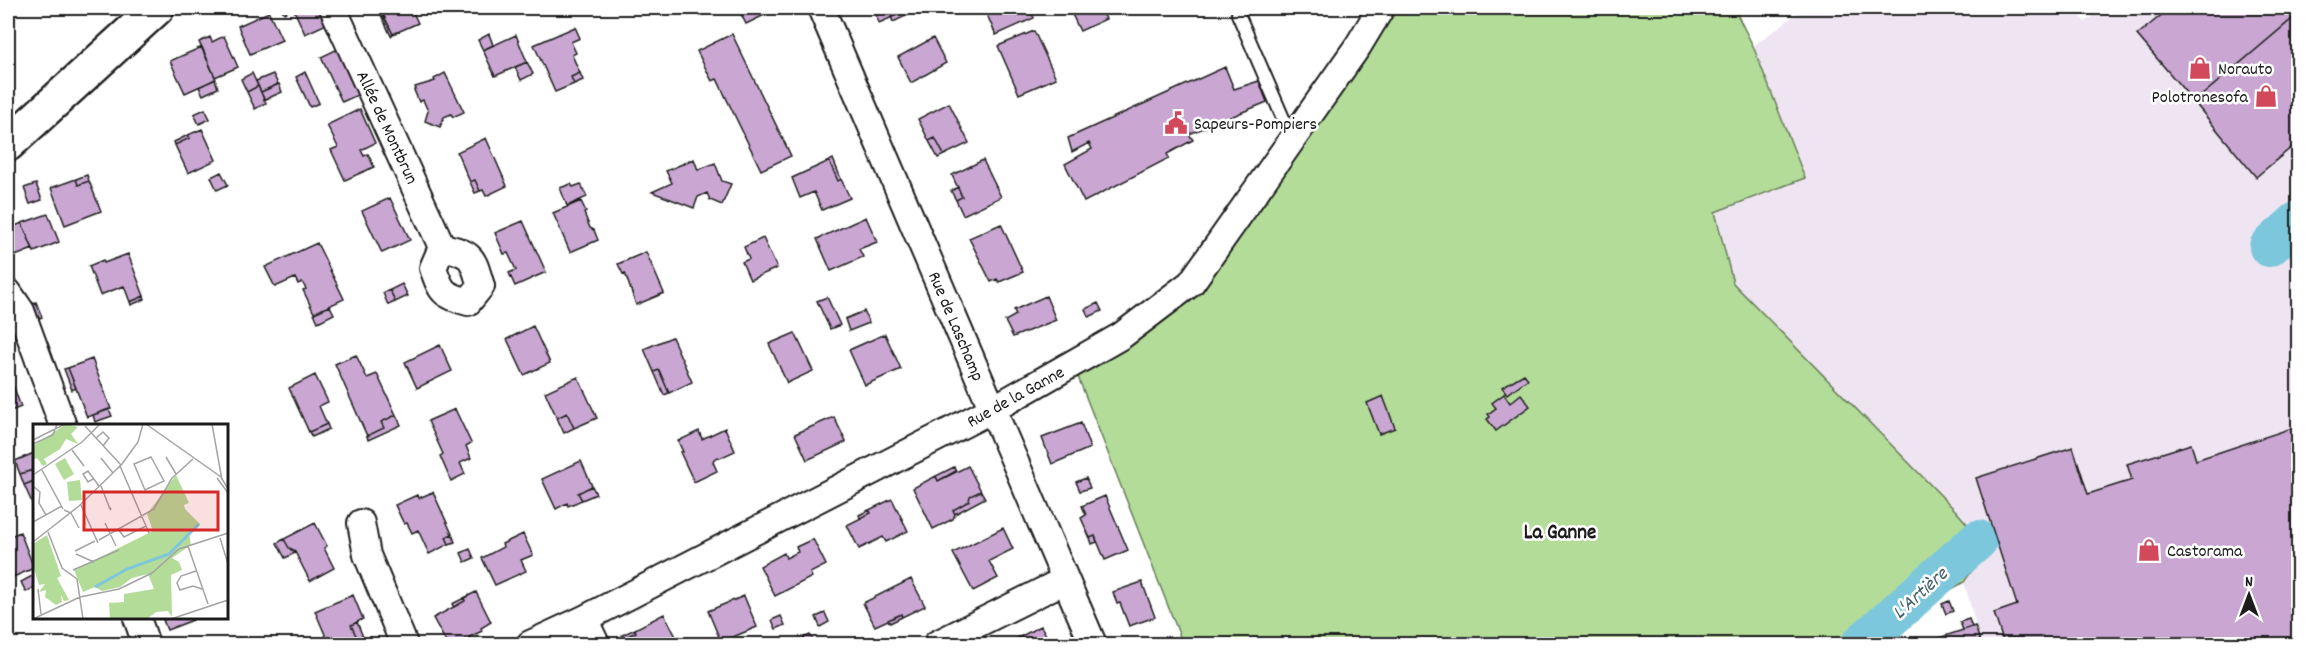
<svg xmlns="http://www.w3.org/2000/svg" width="2306" height="652" viewBox="0 0 2306 652" font-family="Dekko,sans-serif">
<style>
.built{fill:#efe5f2}
.green{fill:#b3dc99;stroke:#687c5a;stroke-width:1.5}
.lines{fill:none;stroke-linecap:round;stroke-linejoin:round}
.river{stroke:#7dc7dd;stroke-width:40}
.building{fill:#c9a7d2;stroke:#1c1c1c;stroke-width:1.5}
.service-casing{stroke:#1c1c1c;stroke-width:16}
.minor-casing{stroke:#1c1c1c;stroke-width:30}
.secondary-casing{stroke:#1c1c1c;stroke-width:38}
.service{stroke:#fff;stroke-width:12}
.minor{stroke:#fff;stroke-width:26}
.secondary{stroke:#fff;stroke-width:33}
.labels{text-anchor:middle;stroke-width:5;stroke-linejoin:round;paint-order:stroke}
.poi-label{font-size:18px;fill:#1c1c1c;stroke:#fff;text-anchor:start}
.street-label{font-size:18px;fill:#1c1c1c;stroke:#fff}
.water-label{font-size:20px;font-style:italic;fill:#436069;stroke:#fff}
.quarter-label{font-size:21px;font-weight:bold;fill:#1c1c1c;stroke:#fff}
.inset-river{fill:none;stroke:#7dc7dd;stroke-width:3}
.inset-road{fill:none;stroke:#a4a4a4;stroke-width:1.5}
.view{fill:#d62828;fill-opacity:0.15;stroke:#d62828;stroke-width:3}
.inset-edge{fill:none;stroke:#1c1c1c;stroke-width:3}
</style>
<rect width="100%" height="100%" fill="#fff"/>
<filter id="ink" filterUnits="userSpaceOnUse"><feTurbulence type="fractalNoise" baseFrequency=".0167" numOctaves="2"/><feDisplacementMap in="SourceGraphic" scale="12" xChannelSelector="R" yChannelSelector="G"/><feConvolveMatrix kernelMatrix="1 2 1 2 8 2 1 2 1" color-interpolation-filters="sRGB"/></filter>
<g filter="url(#ink)">
<path class="built" d="M1805 8H2073L2085 22 2104 8H2298V644H1981L1964 582 1988 548 1956 511 1733 283 1715 212 1804 178 1753 46Z"/>
<path class="green" d="M1381 8H1734L1753 46 1805 178 1715 212 1733 283 1956 511 1988 548 1964 582 1868 638 1861 644H1183L1073 364 1191 283Z"/>
<g class="lines">
<path class="river" d="M2269 247 2298 221
M1861 644 1978 540"/>
</g>
<path class="building" d="M281 8H324L331 22 305 34 293 8 284 13Z
M379 8H411L418 23 393 34Z
M738 8H779L746 24Z
M873 8H911L913 13 906 16 904 12 879 23Z
M984 8H1029L1034 18 996 35Z
M1069 8H1100L1106 19 1080 31Z
M2170 8H2298V14L2194 102 2137 35Z
M269 12 282 40 250 54 238 26Z
M904 12 906 16 893 22 891 17Z
M383 14 393 34 391 36 381 15Z
M2298 14V142L2256 177 2194 102Z
M575 27 580 38 571 42 576 53 572 55 580 73 571 77 574 84 555 92 534 45Z
M1034 31 1056 78 1019 94 998 46Z
M489 34 493 45 483 50 478 40Z
M732 34 791 156 761 170 717 79 712 81 697 51Z
M516 35 527 62 495 76 483 50Z
M224 36 238 67 215 77 199 42 210 37 212 42Z
M933 38 946 63 911 83 898 57Z
M202 47 216 79 185 93 170 61Z
M342 47 364 92 342 102 321 57Z
M527 62 533 74 521 80 515 67Z
M1225 67 1234 89 1259 81 1267 102 1189 134 1193 140 1167 154 1169 158 1084 202 1065 164 1092 149 1089 143 1072 152 1068 138Z
M305 72 319 103 310 107 296 77Z
M252 73 258 86 247 92 241 79Z
M445 73 464 112 453 117 451 114 444 117 440 127 425 121 428 111 423 100 419 102 414 90 416 89 415 87 435 81 434 79Z
M580 73 583 80 574 84 571 77Z
M273 74 278 84 261 92 256 81Z
M215 79 218 88 203 95 199 87Z
M279 84 282 92 264 100 261 92Z
M258 86 266 103 255 109 247 92Z
M949 103 969 143 944 155 935 138 929 141 918 119Z
M205 109 210 119 199 124 194 114Z
M360 109 375 143 361 150 364 156 368 154 374 167 345 180 331 150 338 147 327 125Z
M202 129 216 160 188 173 175 145 190 138 188 135Z
M188 135 190 138 175 145 174 142Z
M486 138 507 186 486 196 483 190 480 191 475 180 470 182 457 152Z
M935 138 944 155 938 158 929 141Z
M694 159 698 170 715 163 722 181 731 184 722 205 710 200 707 193 698 197 694 208 652 192 672 183 666 171Z
M833 159 841 179 838 181 829 161Z
M983 160 1001 197 963 215 956 200 962 197 952 175Z
M829 161 838 181 841 179 850 198 822 210 814 192 800 198 792 178Z
M221 172 228 185 217 190 211 177Z
M87 175 89 181 78 185 76 179Z
M76 179 78 185 89 181 101 211 65 225 51 188Z
M475 180 480 191 475 193 470 182Z
M36 184 42 200 30 204 24 188Z
M571 184 573 187 581 184 587 197 567 206 560 188Z
M958 187 962 197 956 200 951 191Z
M390 198 410 240 382 253 362 211Z
M581 201 586 212 584 213 590 228 594 230 598 240 570 252 553 213Z
M48 214 59 242 34 252 22 223Z
M866 217 877 242 859 249 863 257 831 271 817 239Z
M523 221 546 272 515 286 509 273 516 270 508 253 504 254 495 233Z
M22 223 33 249 8 259V229Z
M1001 224 1023 272 999 282 997 279 991 282 969 238Z
M763 238 777 268 750 280 742 262 749 259 744 247Z
M317 243 344 299 314 313 303 290 306 289 302 282 298 284 295 278 275 287 265 267Z
M646 252 664 293 636 305 625 273 623 274 618 264Z
M128 254 144 296 130 302 124 286 100 295 89 266 103 260 104 263Z
M402 284 408 296 395 302 390 290Z
M390 290 395 302 388 305 383 293Z
M144 296 145 299 131 305 130 302Z
M1046 296 1056 320 1013 337 1005 321 1016 315 1014 310Z
M827 297 840 325 830 329 817 301Z
M36 302 42 317 33 321 27 306Z
M1098 303 1102 311 1089 317 1085 309Z
M330 306 334 314 318 322 314 313Z
M864 311 869 323 849 331 845 319Z
M533 326 550 363 524 375 507 339Z
M795 333 813 371 787 383 769 344Z
M885 334 901 369 865 385 849 350Z
M672 337 692 382 669 393 659 370 654 372 644 349Z
M440 345 452 371 417 388 405 362Z
M356 355 367 378 377 374 396 415 381 422 384 428 367 436 335 364Z
M92 359 111 409 87 417 68 368Z
M68 368 76 388 72 390 64 369Z
M659 370 669 393 664 395 654 372Z
M8 371 21 407 8 412Z
M1524 374 1528 379 1507 394 1502 387Z
M315 375 328 402 319 406 327 424 309 432 289 388Z
M578 377 597 418 574 428 567 413 557 418 545 392Z
M1504 394 1510 403 1521 394 1530 406 1496 431 1487 419 1490 417 1488 414 1496 408 1492 403Z
M1383 396 1395 428 1379 434 1367 403Z
M109 409 112 416 95 422 93 415Z
M455 409 471 443 466 446 471 458 460 463 465 474 451 481 440 456 443 454 428 421Z
M567 413 574 428 564 433 557 418Z
M396 415 401 425 368 440 367 436 384 428 381 422Z
M834 417 846 442 807 460 795 434Z
M1081 423 1090 448 1052 464 1042 438Z
M327 424 329 429 312 437 309 432Z
M2298 426V644H2004L1994 613 2017 605 1976 478 2073 447 2088 494 2132 480 2127 464 2191 444 2196 460Z
M725 428 735 451 720 458 718 457 714 459 713 462 717 471 694 482 680 452H683L678 441 699 431 702 439Z
M34 453V473L33 470 20 474 15 461Z
M581 461 592 486 578 493 582 500 568 506 567 503 556 509 542 479Z
M968 466 981 491 970 496 969 501 953 510 955 514 953 519 933 529 913 488 936 476 938 481Z
M954 467 956 471 938 481 936 476Z
M33 470 34 481 24 485 20 474Z
M1086 478 1090 488 1080 491 1076 482Z
M34 481V507L24 485Z
M592 486 596 494 582 500 578 493Z
M981 491 985 498 955 514 953 510 969 501 970 496Z
M433 492 452 534 446 537 449 544 429 554 418 530 412 533 407 523 404 524 395 505 417 495 419 498Z
M1105 496 1128 550 1105 560 1095 536 1090 538 1081 518 1086 515 1082 506Z
M892 499 908 531 886 542 883 537 859 549 847 525 871 513 869 510Z
M869 510 871 513 860 518 859 515Z
M315 523 327 546 324 548 334 568 310 581 294 550 289 548 284 539Z
M1003 528 1013 549 989 561 998 578 973 591 953 553Z
M20 532 34 568 11 578 8 571V537Z
M452 534 455 542 449 544 446 537Z
M523 534 533 555 521 560 526 571 495 585 482 558 503 547 502 544Z
M1095 536 1097 542 1092 544 1090 538Z
M284 539 289 548 295 553 285 558 277 543Z
M813 539 826 565 810 573 812 577 775 596 760 566 784 553 786 558 798 552 796 547Z
M470 549 474 558 465 562 461 553Z
M34 575V588L26 592 21 582Z
M911 579 925 606 902 617 901 614 875 626 863 603Z
M1142 582 1155 617 1129 626 1120 603 1117 604 1113 592Z
M476 592 491 622 481 628 482 631 455 644H447L433 618 465 601 464 598Z
M353 595 363 619 351 625 360 644H329L315 611Z
M744 596 757 627 721 642 708 611Z
M464 598 465 601 454 607 452 604Z
M1949 601 1953 611 1946 614 1942 604Z
M825 613 829 622 820 627 816 617Z
M664 614 680 644H627L624 638 636 632 635 629Z
M901 614 902 617 890 623 888 620Z
M781 616 785 625 776 629 772 620Z
M165 618H192L193 620 167 630 163 620 166 619Z
M1969 619 1972 627 1963 630 1960 622Z
M357 622 365 642 360 644 351 625Z
M1041 626 1051 644H1006Z
M1975 626 1981 644H1927V642Z
M635 629 636 632 624 638 622 635Z
M810 635 815 644H790Z"/>
<g class="lines">
<g class="service-casing">
<path id="service" d="M1238 14 1292 139"/>
</g>
<g class="minor-casing">
<path id="minor" d="M333 8 442 247 433 268C442 293 442 294 468 302L481 286C472 257 474 254 442 247
M821 8 1093 644
M8 292 21 311 63 426
M361 523 367 555 404 644
M137 618 146 644
M584 619 596 644
M530 644 584 619 993 409 1121 336 1191 283 1358 46 1381 8
M937 644 1065 580"/>
</g>
<g class="secondary-casing">
<path id="secondary" d="M8 144 157 8"/>
</g>
<use href="#service" class="service"/>
<use href="#minor" class="minor"/>
<use href="#secondary" class="secondary"/>
</g>
</g>
<defs>
<g id="shop-bare" transform="scale(1.8)"><path d="M-5-2.5h2.3a2.7 3.5 0 0 1 5.4 0H5L5.5 6h-11ZM-1.5-2.5h3a1.5 2.3 0 0 0-3 0Z" fill="#d1495b" stroke="#fff" stroke-width="2.5" paint-order="stroke"/></g>
<g id="civic-bare" transform="scale(1.8)"><path d="M-.6-6.5H3V-4.5H.6V-3L4-1V1h2V6H-6V1h2V-1L-.6-3ZM-1.2 2.5V6h2.4V2.5Z" fill="#d1495b" stroke="#fff" stroke-width="2.5" paint-order="stroke"/></g>
</defs>
<g fill-rule="evenodd">
<use href="#shop-bare" x="2200" y="68"/>
<use href="#shop-bare" x="2266" y="96"/>
<use href="#civic-bare" x="1176" y="123"/>
<use href="#shop-bare" x="2149" y="550"/>
</g>
<g class="labels">
<g class="poi-label">
<text x="2218" y="74">Norauto</text>
<text x="2248" y="102" text-anchor="end">Polotronesofa</text>
<text x="1194" y="129">Sapeurs-Pompiers</text>
<text x="2167" y="556">Castorama</text>
</g>
<g class="street-label">
<text transform="translate(388 127) rotate(65)" y="6">Allée de Montbrun</text>
<text transform="translate(957 326) rotate(67)" y="6">Rue de Laschamp</text>
<text transform="translate(1015 396) rotate(-29)" y="6">Rue de la Ganne</text>
</g>
<g class="water-label">
<text transform="translate(1919 592) rotate(-42)" y="7">L'Artière</text>
</g>
<g class="quarter-label">
<text x="1560" y="538">La Ganne</text>
</g>
</g>
<g transform="translate(33 424)">
<rect width="195" height="195" fill="#fff"/>
<path d="M33 0 45 3 38 10 45 20 33 15 27 25 11 35 14 40 10 42 4 34 0 36V22ZM32 34 41 50 31 56 22 40ZM143 51 156 79 151 81 152 85 167 100 156 109 158 121 139 134 146 138 149 146 138 151 139 193 135 187 123 188 114 195H77L76 179 91 178V170L121 165 115 150 99 154 87 163 69 167 62 163 50 168 41 146 120 107 114 90ZM47 56 49 76 36 77 34 58ZM14 111 28 152 24 154 36 176 31 177 28 171 29 178 23 181 12 173 13 166 6 168 12 160 6 161 0 141V120Z" fill="#b3dc99"/>
<path class="inset-river" d="M62 163 94 145 136 130 166 100"/>
<path class="inset-road" d="M113 0 188 53 195 65M179 0 189 56M52 2 88 41M63 14 70 8 76 14 70 22M0 16 32 0M0 20 20 11 24 0M39 26 51 42M118 33 131 57 112 66 101 40ZM133 33 143 50M68 34 80 49M87 42 116 109M9 46 30 85M0 51 49 18 67 0M184 54 195 69M60 55 55 58 50 50 55 47 66 62M0 62 7 68 6 79 13 91M68 62 77 85 78 86 77 83M48 81 65 119 63 114M31 86 38 89 46 104M0 98 29 82M72 99 83 122M85 105 91 113 113 102M15 108 29 144 44 155 50 195M187 114 195 140M66 116 121 85 139 54 160 35M0 118 46 82 89 40 105 18 110 0M155 122 175 180M42 127 62 117M43 130 61 138M40 146 86 126M163 147 148 152 144 159 147 166 160 162 169 165M5 165 8 190M47 173 86 165 119 149 146 125 195 109M0 195 47 173M138 195 195 176"/>
<path class="view" d="M51 68H185V106H51Z"/>
<rect width="195" height="195" class="inset-edge"/>
</g>
<rect width="2306" height="652" fill="none" stroke="#fff" stroke-width="30"/>
<rect x="15" y="15" width="2276" height="622" fill="none" stroke="#1c1c1c" stroke-width="2" filter="url(#ink)"/>
<g transform="translate(2249 595)" stroke="#ffffff" stroke-width="4.5" paint-order="stroke">
<path d="M0-4.5L10 22L0 15L-10 22Z" fill="#1c1c1c"/>
<text y="-9" font-size="16" font-weight="bold" text-anchor="middle" fill="#1c1c1c">N</text>
</g>
</svg>
